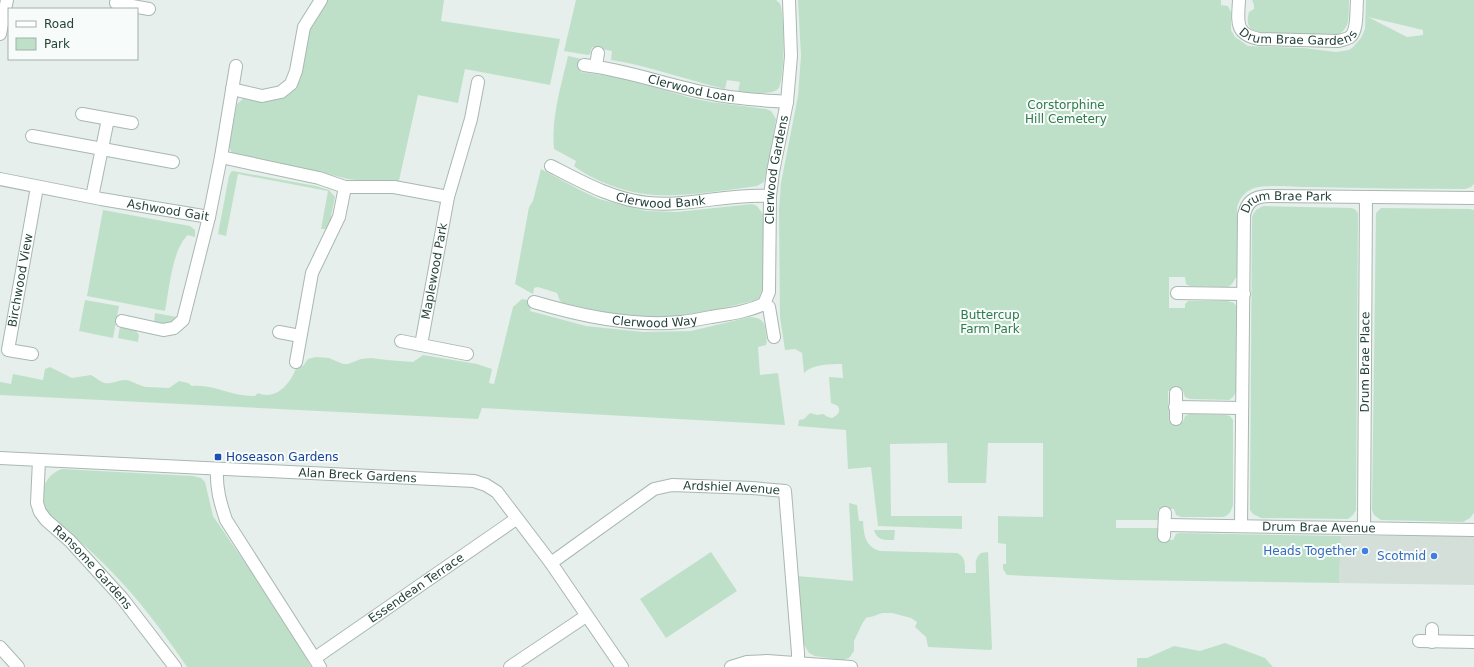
<svg xmlns="http://www.w3.org/2000/svg" width="1474" height="667" viewBox="0 0 1474 667" font-family="'DejaVu Sans',sans-serif">
<style>
.built{fill:#d4dfda}
.green{fill:#bfe0c8;fill-rule:evenodd}
.lines{fill:none;stroke-linecap:round;stroke-linejoin:round}
.minor-casing{stroke:#a8b8b2;stroke-width:14}
.minor{stroke:#fff;stroke-width:12}
.transit-dot{fill:#1a4fb4;stroke:#f7fbf9;stroke-width:1.5}
.shop-dot{fill:#3f7fe0;stroke:#f7fbf9;stroke-width:1.5}
.labels{text-anchor:middle;stroke-width:4;stroke-linejoin:round;paint-order:stroke}
.street-label{font-size:12px;fill:#24423a;stroke:#f7fbf9}
.park-label{font-size:12px;fill:#2d7a4b;stroke:#f7fbf9}
.transit-label{font-size:12px;fill:#164399;stroke:#f7fbf9;text-anchor:start}
.shop-label{font-size:12px;fill:#366cbe;stroke:#f7fbf9;text-anchor:end}
</style>
<rect width="100%" height="100%" fill="#e6efeb"/>
<path class="built" d="M1341 536H1474V585L1339 583Z"/>
<path class="green" d="M327 0H444L441 21 560 39 550 85 465 69 458 103 418 95 398 185 348 179 311 170 239 157 232 153 229 147 237 104 244 98C270 103 295 104 302 71 304 59 305 47 307 35 310 21 319 11 327 0Z
M576 0H776C777 1 779 2 780 4 785 13 785 83 778 89 770 96 748 92 738 92L740 82 727 80 725 89C687 80 650 66 611 60L612 51 592 47 590 54 588 55 564 51Z
M798 0H1221V5L1228 6 1231 12V30L1235 37 1248 46 1304 48 1336 52 1349 50 1353 47 1361 38 1365 29 1366 0H1474V184L1471 187 1465 189C1413 189 1361 188 1309 187 1295 187 1266 184 1254 188 1244 192 1239 199 1237 208V276L1232 284 1228 287 1190 286 1186 284 1185 277H1169V308H1185V304L1188 301H1228L1234 303 1237 307 1236 392 1233 397 1229 400 1190 399 1185 397 1183 391H1168L1169 422H1183L1185 416 1190 414 1226 415 1230 416 1233 420V505C1231 511 1230 515 1223 517H1181L1176 515 1174 509H1158V520H1116V528H1158V540H1173L1176 534 1179 533 1341 536 1339 583 1118 580 1007 575 1003 569V564H1006V544L998 543V516L1043 517V443H988L986 483H948L947 443 890 444 891 516H962V529L878 526 871 467 848 469 846 430 798 426 799 420 804 419 810 413 817 415 823 414 828 417 832 418C838 415 841 412 838 406L831 403 829 377 843 378 842 364C830 364 813 364 804 373L802 353 795 349 785 350 780 317 779 209 781 183 798 96 801 56ZM1368 17 1423 30V35L1407 37Z
M1252 0H1349C1348 14 1352 31 1335 35L1260 33C1248 30 1246 24 1249 12L1254 9V5Z
M568 56 582 59V61L579 63 581 72 623 78 691 98 711 102 766 109 771 111 776 119 770 157 764 182 757 186 750 187C726 190 702 194 677 195 642 198 603 187 574 166L576 161 554 149C551 118 561 86 568 56Z
M541 169 580 190 599 199 646 211 677 212 752 204 757 206 763 214V288L758 299 753 301C719 309 684 318 648 317 619 316 591 309 563 303L560 301 557 293 538 287 534 288 533 294 515 284 529 207 533 201Z
M233 171 316 186 329 190 335 197 331 216 332 221 327 229H321L328 191 238 174 226 236 218 234 229 176 231 172Z
M1263 206 1352 208 1356 210 1358 214 1356 510 1353 515 1348 519 1261 518 1253 514 1250 510 1252 216 1256 210Z
M1381 208 1470 209 1474 210V513L1470 518 1463 522 1381 520 1374 515 1372 510 1376 213Z
M103 210 190 226 195 230V237L188 235C172 249 169 291 165 311L87 296Z
M522 299 532 301 530 311 586 326 643 332 691 331 750 317C764 318 765 323 766 335 767 339 767 342 766 345L758 347 760 375 778 373 785 425 482 408 478 419 0 395V382L11 384 13 374 43 380 45 369 50 367 72 378 91 375C95 377 98 380 102 382 109 386 119 379 126 380 133 381 141 387 147 387 155 387 162 388 169 388L179 381 188 383 192 386C214 384 233 397 255 396L258 393C260 394 264 395 267 395 281 395 292 380 296 368L303 366 308 359 316 357 329 358 343 364H348L361 359 371 358 387 360 413 362 423 355 477 364 492 369 489 383 494 384 513 307Z
M85 300 119 306 113 338 79 331Z
M155 313 177 317C170 326 163 324 154 322Z
M120 326 135 329 139 335 138 342 118 338Z
M62 469 193 476 201 478 205 482 213 516 290 629 311 667H187C164 633 138 598 109 569 99 559 89 549 78 540 68 531 53 523 47 511 38 494 44 475 62 469Z
M849 503 857 505 859 521H863C864 536 865 546 880 551L957 553C966 557 965 564 965 573H976C976 565 974 559 981 553L988 552 992 649 990 650 928 647 926 637 915 627 917 622 911 618 892 613H882L874 616 866 618 862 624 854 641V651L849 658 842 660 815 656 809 653 803 643 797 576 853 581Z
M874 530H895L894 540C885 540 877 541 874 530Z
M711 552 737 591 666 638 640 599Z
M1225 643 1265 658 1273 667H1137V658H1147L1174 646 1200 651Z"/>
<g class="lines">
<g class="minor-casing">
<g id="minor">
<path d="M117 0 116 3 149 9"/>
<path id="s1" d="M1239 0C1238 21 1234 34 1259 39L1338 41C1342 40 1347 39 1350 37 1358 31 1356 9 1357 0"/>
<path d="M0 34 7 0"/>
<path id="s2" d="M584 65C627 70 666 85 707 93 734 99 760 100 787 102"/>
<path d="M596 66 598 53"/>
<path d="M232 89 262 96 281 92 291 84 296 71 304 27 321 0"/>
<path d="M82 114 132 123"/>
<path d="M32 136 173 162"/>
<path d="M221 157 319 178 345 187 339 217 312 273 296 362"/>
<path id="s3" d="M551 166C582 182 612 199 648 203 688 207 729 193 770 196"/>
<path id="s4" d="M0 179 101 199 209 217"/>
<path d="M345 187H394L448 197"/>
<path d="M92 197 108 119"/>
<path d="M1177 293 1244 294"/>
<path id="s5" d="M534 302C581 316 632 327 681 322 691 321 701 319 711 317 729 314 747 312 764 304"/>
<path d="M122 321 163 330 174 328 183 320 209 217 221 157 236 66"/>
<path d="M279 332 300 336"/>
<path id="s6" d="M774 337 769 307 764 304 769 292 770 196 773 172 787 102 791 56 789 0"/>
<path d="M401 341 421 345"/>
<path id="s7" d="M32 354 8 350 37 187"/>
<path id="s8" d="M467 354 421 345 448 197 471 119 478 82"/>
<path d="M1175 407 1242 408"/>
<path d="M1176 419V393"/>
<path id="s9" d="M0 458 474 481 486 485 497 492 551 563 622 667"/>
<path id="s10" d="M39 460 37 503 40 512 46 520 70 541 122 598 175 667"/>
<path d="M217 469C216 488 220 502 226 520L320 667"/>
<path id="s11" d="M1165 525 1474 530"/>
<path id="s12" d="M1241 526 1244 215C1247 202 1253 197 1267 196L1474 198"/>
<path id="s13" d="M1364 528 1366 197"/>
<path d="M1164 536 1165 513"/>
<path id="s14" d="M551 563 654 489 672 485 752 488 785 491 798 653V667"/>
<path d="M1432 629V642"/>
<path d="M1419 641 1474 642"/>
<path d="M0 647 18 667"/>
<path id="s15" d="M315 658 516 519"/>
<path d="M510 667 586 616"/>
<path d="M731 667 747 662 767 661 851 667"/>
</g>
</g>
<use href="#minor" class="minor"/>
</g>
<rect class="transit-dot" x="214" y="453" width="8" height="8" rx="2"/>
<g class="shop-dot">
<circle cx="1365" cy="551" r="4"/>
<circle cx="1434" cy="556" r="4"/>
</g>
<g class="labels">
<g class="street-label">
<text dy="4" stroke="none"><textPath href="#s1" startOffset="90">Drum Brae Gardens</textPath></text>
<text dy="4" stroke="none"><textPath href="#s2" startOffset="110">Clerwood Loan</textPath></text>
<text dy="4" stroke="none"><textPath href="#s6" startOffset="172">Clerwood Gardens</textPath></text>
<text dy="4" stroke="none"><textPath href="#s3" startOffset="117">Clerwood Bank</textPath></text>
<text dy="4" stroke="none"><textPath href="#s4" startOffset="171">Ashwood Gait</textPath></text>
<text dy="4" stroke="none"><textPath href="#s12" startOffset="361">Drum Brae Park</textPath></text>
<text dy="4" stroke="none"><textPath href="#s8" startOffset="122">Maplewood Park</textPath></text>
<text dy="4" stroke="none"><textPath href="#s7" startOffset="95">Birchwood View</textPath></text>
<text dy="4" stroke="none"><textPath href="#s5" startOffset="123">Clerwood Way</textPath></text>
<text dy="4" stroke="none"><textPath href="#s13" startOffset="166">Drum Brae Place</textPath></text>
<text dy="4" stroke="none"><textPath href="#s9" startOffset="358">Alan Breck Gardens</textPath></text>
<text dy="4" stroke="none"><textPath href="#s14" startOffset="205">Ardshiel Avenue</textPath></text>
<text dy="4" stroke="none"><textPath href="#s11" startOffset="154">Drum Brae Avenue</textPath></text>
<text dy="4" stroke="none"><textPath href="#s10" startOffset="129">Ransome Gardens</textPath></text>
<text dy="4" stroke="none"><textPath href="#s15" startOffset="123">Essendean Terrace</textPath></text>
</g>
<g class="park-label">
<text x="1066" y="109">Corstorphine<tspan x="1066" dy="14">Hill Cemetery</tspan></text>
<text x="990" y="319">Buttercup<tspan x="990" dy="14">Farm Park</tspan></text>
</g>
<g class="transit-label">
<text x="226" y="461">Hoseason Gardens</text>
</g>
<g class="shop-label">
<text x="1357" y="555">Heads Together</text>
<text x="1426" y="560">Scotmid</text>
</g>
</g>
<rect x="8" y="8" width="130" height="52" fill="#f7fbf9" stroke="#a3b1ad"/>
<rect x="16" y="21" width="20" height="6" fill="#ffffff" stroke="#a3b1ad"/>
<text x="44" y="28" font-size="12" fill="#24423a">Road</text>
<rect x="16" y="38" width="20" height="12" fill="#bfe0c8" stroke="#a3b1ad"/>
<text x="44" y="48" font-size="12" fill="#24423a">Park</text>
</svg>
